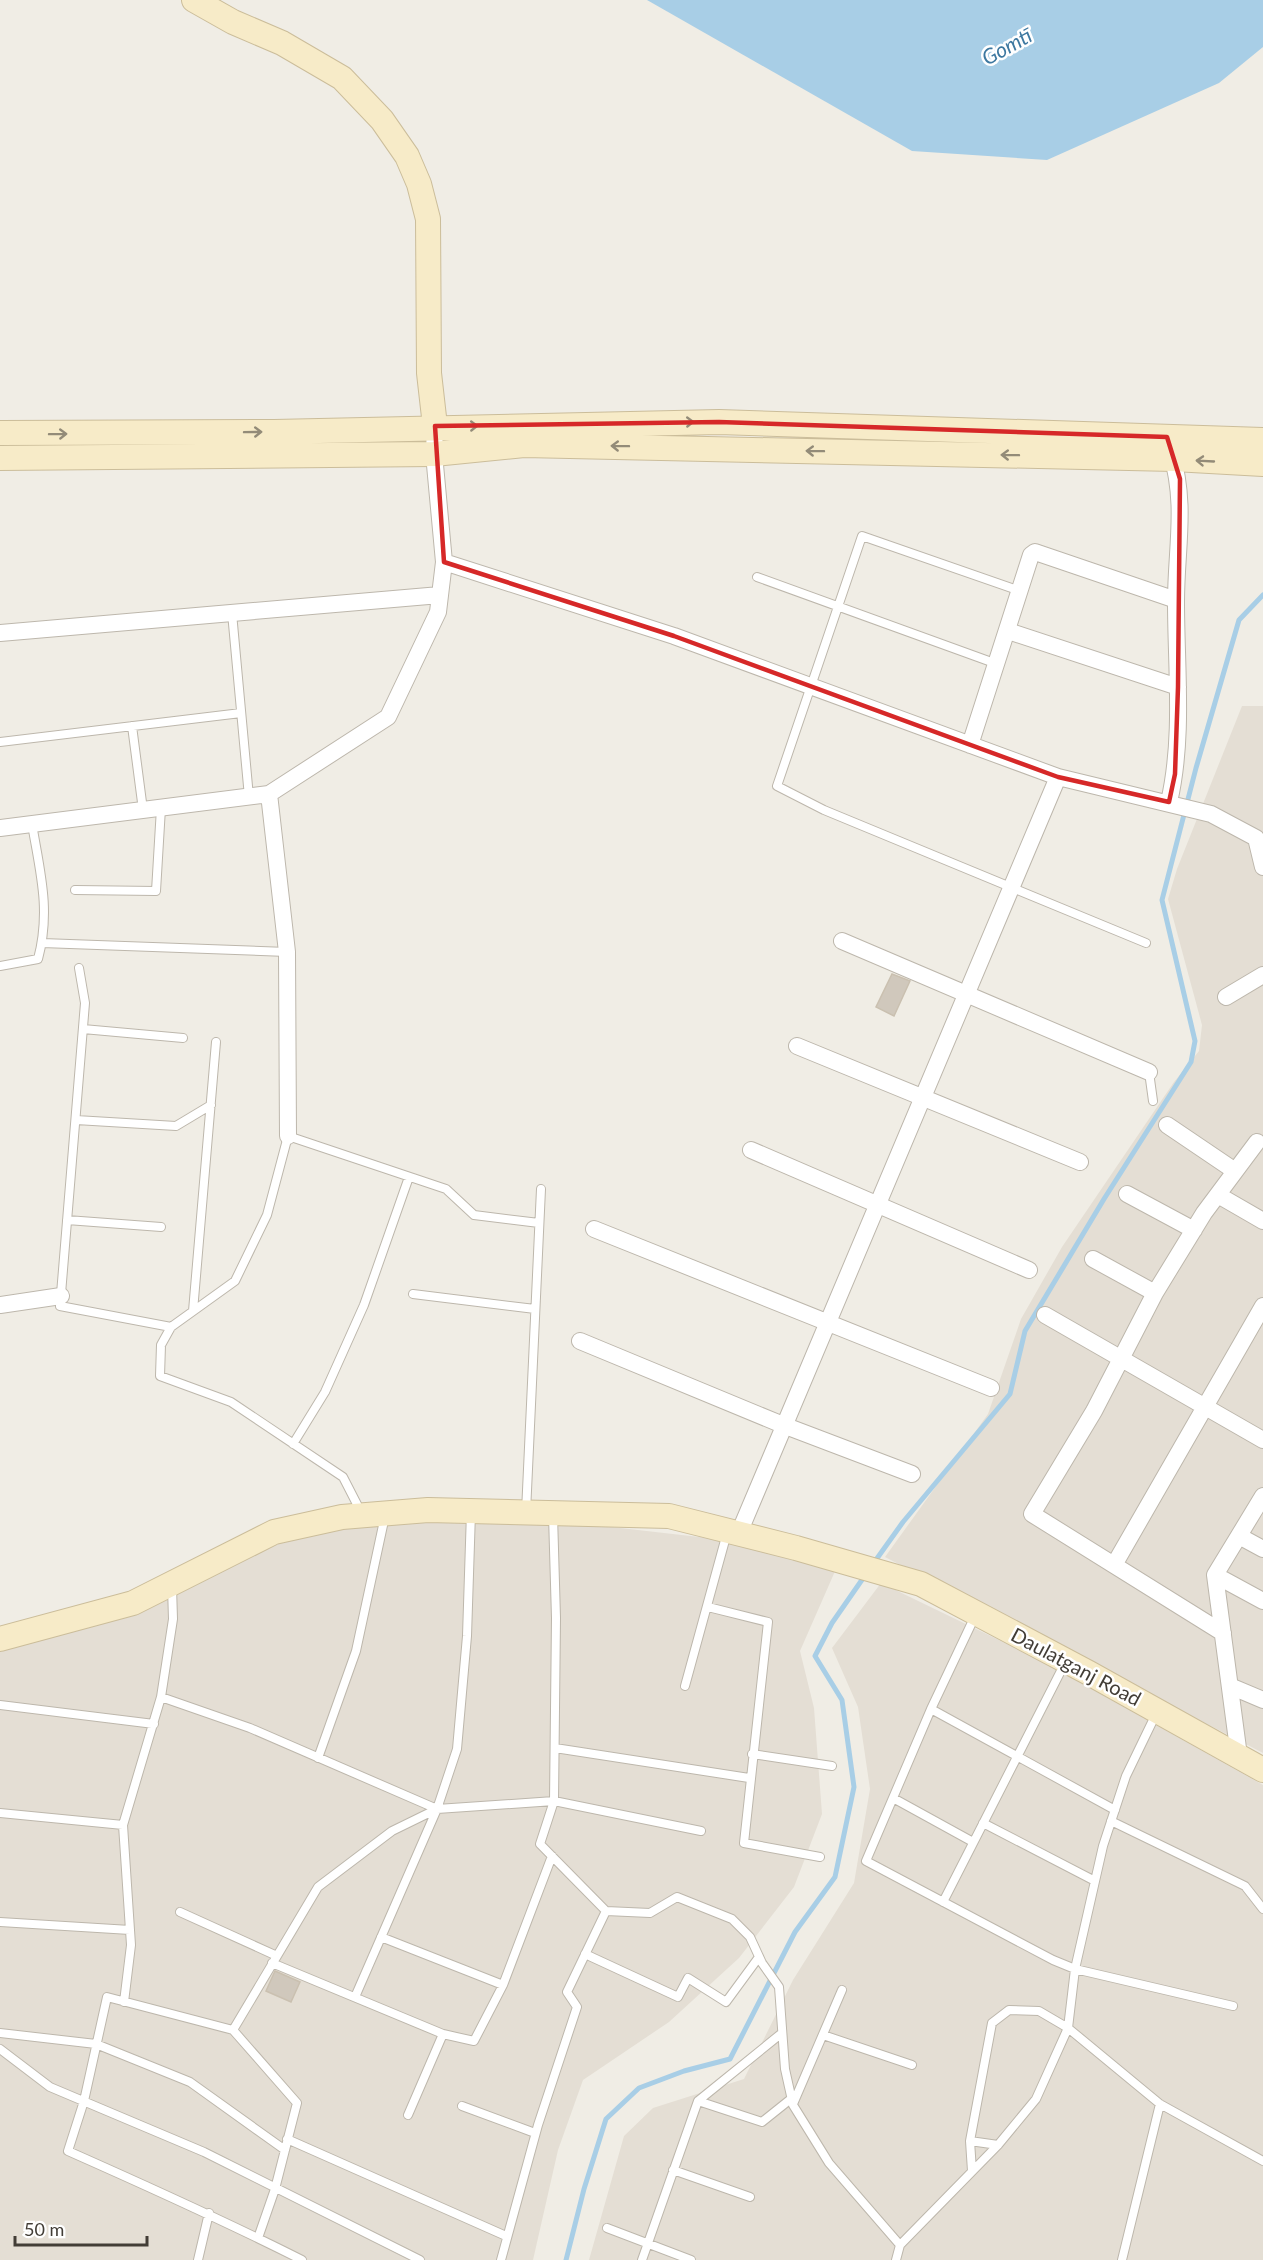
<svg xmlns="http://www.w3.org/2000/svg" width="1263" height="2260" viewBox="0 0 1263 2260" font-family="Lato,sans-serif">
<style>
.residential{fill:#e4ded4}
.water{fill:#a8cee6}
.lines{fill:none;stroke-linecap:round;stroke-linejoin:round}
.stream{stroke:#a8cee6;stroke-width:5}
.building{fill:#d0c8bc;stroke:#cac0b0;stroke-width:1.5}
.lane-casing{stroke:#bdb7ac;stroke-width:10}
.street-casing{stroke:#bdb7ac;stroke-width:18}
.secondary-casing{stroke:#cbbd9a;stroke-width:26}
.lane{stroke:#fff;stroke-width:8}
.street{stroke:#fff;stroke-width:16}
.secondary{stroke:#f7ebc8;stroke-width:24}
.oneway{stroke:#938b78}
.marked{fill:none;stroke:#d62828;stroke-width:4.5;stroke-linejoin:round}
.labels{text-anchor:middle;stroke-width:5;stroke-linejoin:round;paint-order:stroke}
.street-label{font-size:20px;fill:#423d36;stroke:#fff}
.water-label{font-size:21px;font-style:italic;fill:#3d78a0;stroke:#fff}
</style>
<rect width="100%" height="100%" fill="#f0ede5"/>
<path class="residential" d="M1242 706H1263V1753L885 1557 988 1414 1021 1319 1062 1247 1174 1082 1199 1051 1202 1025 1168 899 1177 869Z
M430 1519 585 1524 708 1538 836 1569 800 1651 814 1708 822 1814 794 1887 739 1958 669 2022 583 2080 558 2150 533 2260H0V1647L288 1535Z
M881 1583 1038 1659 1263 1785V2260H589L624 2136 653 2108 744 2079 793 1980 854 1883 870 1789 858 1707 832 1648Z"/>
<path class="water" d="M647 0H1263V47L1219 83 1047 160 912 151Z"/>
<g class="lines">
<path class="stream" d="M873 1564 903 1522 1010 1394 1025 1331 1104 1199 1191 1062 1195 1041 1162 900 1196 768 1239 620 1263 595
M566 2260 584 2189 606 2119 639 2088 684 2071 730 2059 795 1932 835 1877 854 1787 842 1700 815 1656 832 1623 866 1574"/>
</g>
<path class="building" d="M892 974 910 981 894 1016 876 1007Z
M275 1971 300 1982 291 2002 266 1991Z"/>
<g class="lines">
<g class="lane-casing">
<path id="lane" d="M757 577 997 664
M1020 591 862 536 777 786 824 810 1146 943
M232 613 249 797
M132 726 143 810
M0 742 241 713
M75 890 156 891 161 808
M42 943 287 952
M0 966 38 959C51 910 40 872 32 824
M79 968 85 1003 60 1306 171 1327
M83 1029 183 1038
M1149 1072 1153 1101
M76 1120 176 1126 211 1105
M67 1220 161 1227
M413 1294 535 1309
M193 1311 216 1042
M293 1444 325 1392 364 1305 409 1177
M361 1512 343 1477 231 1402 160 1376 161 1345 171 1327 235 1281 267 1215 288 1136 446 1189 474 1215 539 1223
M526 1512 541 1189
M708 1607 768 1622 744 1843 820 1857
M976 1614 931 1709 866 1861 1053 1960 1075 1969 1233 2006
M685 1686 727 1533
M161 1697 250 1728 437 1809
M0 1705 154 1724
M931 1709 1115 1810
M555 1748 749 1778
M752 1754 832 1766
M318 1758 356 1651 385 1516
M893 1798 973 1842
M0 1813 123 1825
M1111 1821 1245 1886 1263 1909
M983 1823 1095 1881
M943 1902 1066 1661
M606 1911 650 1913 677 1897 732 1919 750 1937 762 1963 779 1987 785 2069 793 2105 829 2163 900 2245 896 2260
M180 1912 277 1956
M0 1922 130 1930
M381 1937 503 1985
M585 1954 678 1997 688 1978 726 2002 759 1957
M272 1963 443 2034 408 2115
M355 1997 437 1809 457 1749 467 1636 471 1512
M124 2002 131 1945 123 1825 161 1697 173 1619 172 1587
M233 2030 318 1887 392 1831 437 1809 554 1801 701 1831
M0 2033 96 2044 190 2082 285 2150
M443 2034 474 2041 503 1985 552 1856
M823 2035 912 2065
M0 2049 50 2087 204 2152 420 2260
M698 2101 762 2122 792 2098
M793 2104 842 1990
M462 2106 535 2133
M287 2139 506 2236
M970 2141 998 2145
M673 2170 750 2197
M972 2171 970 2141 992 2023 1009 2010 1039 2011 1068 2028 1160 2104 1263 2161
M607 2228 691 2260
M258 2238 275 2189 297 2103 233 2030 107 1997 84 2101 68 2151C147 2186 225 2221 302 2260
M900 2245 998 2145 1036 2099 1068 2028 1075 1969 1103 1846 1126 1776 1156 1714
M198 2260 209 2213
M501 2260 538 2125 577 2007 567 1992 606 1911 540 1844 554 1801 556 1618 553 1515
M642 2260 698 2101 782 2033
M1122 2260 1160 2104"/>
</g>
<g class="street-casing">
<path id="street" d="M435 426 434 454 444 562 674 636 1058 777 1211 814 1256 838 1263 867
M1008 631 1178 687
M0 633 440 595
M970 745 1031 555 1035 552 1176 600
M269 794 287 952 288 1136
M1169 802C1184 737 1176 668 1176 602 1176 548 1187 505 1171 452
M0 828 269 794 388 717 438 612 444 562
M842 941 1149 1072
M1226 997 1263 975
M797 1046 1080 1162
M1167 1125 1235 1171
M751 1150 1029 1270
M1127 1194 1194 1230
M1218 1195 1263 1221
M594 1229 991 1388
M1093 1259 1155 1293
M0 1305 61 1296
M1045 1315 1263 1440
M580 1341 783 1425 912 1474
M739 1533 1058 777
M1239 1536 1263 1549
M1114 1565 1263 1306
M1215 1575 1263 1601
M1223 1633 1032 1514 1094 1411 1155 1293 1204 1213 1257 1142
M1230 1686 1263 1700
M1239 1756 1215 1575 1263 1496"/>
</g>
<g class="secondary-casing">
<path id="secondary" d="M194 0 233 22 282 43 342 78 382 120 407 156 419 184 428 219 429 373 435 426
M0 433 274 432 719 422 1263 440
M0 458 434 454 524 445 1174 459 1263 464
M0 1639 133 1603 274 1532 342 1517 428 1510 669 1516 796 1548 921 1584 1089 1673 1263 1770"/>
</g>
<use href="#lane" class="lane"/>
<use href="#street" class="street"/>
<use href="#secondary" class="secondary"/>
</g>
<defs><path id="oneway-shaft" d="M-6 0H5M1.5-3L5.5 0L1.5 3" fill="none" stroke-width="1.6" stroke-linecap="round" stroke-linejoin="round" transform="scale(1.5)"/></defs>
<g class="oneway">
<use href="#oneway-shaft" transform="translate(685 422) rotate(-1)"/>
<use href="#oneway-shaft" transform="translate(469 426) rotate(-1)"/>
<use href="#oneway-shaft" transform="translate(253 432) rotate(-1)"/>
<use href="#oneway-shaft" transform="translate(58 434) rotate(-1)"/>
<use href="#oneway-shaft" transform="translate(620 446) rotate(-179)"/>
<use href="#oneway-shaft" transform="translate(815 451) rotate(-179)"/>
<use href="#oneway-shaft" transform="translate(1010 455) rotate(-179)"/>
<use href="#oneway-shaft" transform="translate(1205 461) rotate(-177)"/>
</g>
<path class="marked" d="M719 422 1167 437 1180 479 1178 687 1175 774 1169 802 1058 777 674 636 444 562 435 426Z"/>
<g class="labels">
<g class="street-label">
<text transform="translate(1076 1667) rotate(28)" y="7">Daulatganj Road</text>
</g>
<g class="water-label">
<text transform="translate(1007 47) rotate(-29)" y="7">Gomtī</text>
</g>
</g>
<path d="M15 2236v9h132v-9" fill="none" stroke="#423d36" stroke-width="3"/>
<text x="24" y="2236" font-size="18" fill="#423d36" stroke="#ffffff" stroke-width="4.5" paint-order="stroke">50 m</text>
</svg>
